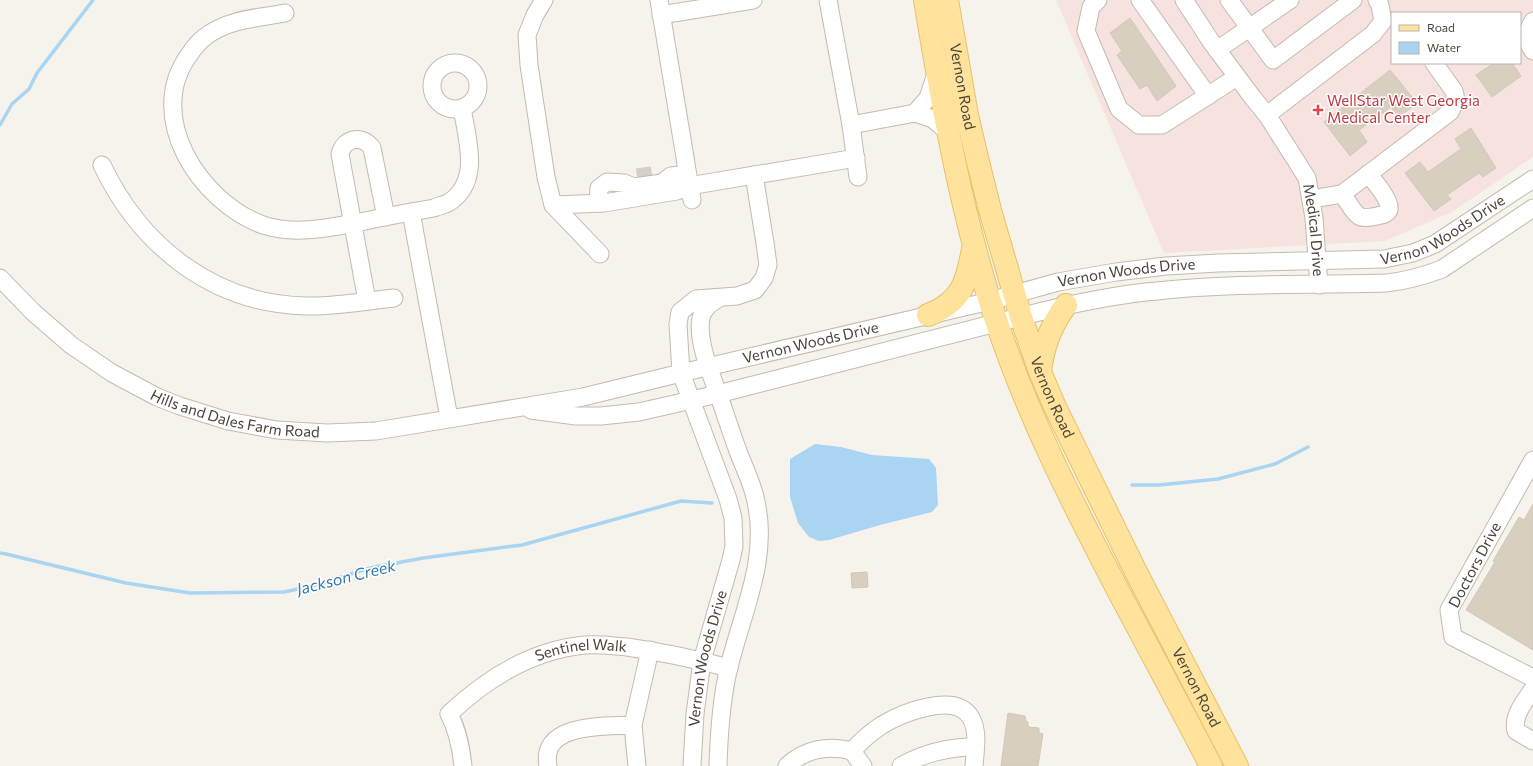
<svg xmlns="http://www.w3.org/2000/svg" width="1533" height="766" viewBox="0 0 1533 766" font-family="Commissioner,sans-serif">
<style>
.medical{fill:#f6e3e0;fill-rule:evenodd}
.water{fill:#a9d4f2}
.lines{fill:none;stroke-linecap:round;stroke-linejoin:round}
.stream{stroke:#a9d4f2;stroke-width:3.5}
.building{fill:#d8cfc1;stroke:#d3c7b4}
.minor-tunnel{stroke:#d4d0c8;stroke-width:17;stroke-dasharray:17 8;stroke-linecap:butt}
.minor-casing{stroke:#c2bbae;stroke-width:19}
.major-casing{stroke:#e6c16a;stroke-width:24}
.minor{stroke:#fff;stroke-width:17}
.major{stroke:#ffe39c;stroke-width:22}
.health-dot{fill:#e0444e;stroke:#fff;stroke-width:1.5}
.labels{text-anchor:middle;stroke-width:3;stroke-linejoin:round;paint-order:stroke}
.street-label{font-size:15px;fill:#4b4439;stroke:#fff}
.health-label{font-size:15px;fill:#be3a42;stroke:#fff;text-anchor:start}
.water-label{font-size:16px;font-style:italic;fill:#2e7ab2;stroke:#fff}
</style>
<rect width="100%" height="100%" fill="#f6f3ec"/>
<path class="medical" d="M1056 0H1533V157L1452 212 1385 241 1164 253ZM1392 13H1520V63H1392Z"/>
<path class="water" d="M815 444 841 447 872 455 929 459 936 468 938 505 932 512 880 525 829 540 819 541 809 537 798 523 790 497V459Z"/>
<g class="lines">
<path class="stream" d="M0 125 12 104 29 89 37 73 93 0
M1132 485H1159L1218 479 1275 464 1308 447
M0 553 6 554 126 583 190 593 284 592 312 586 370 568 423 558 522 545 681 501 712 503"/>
</g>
<path class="building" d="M1130 18 1176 86 1157 101 1147 85 1140 89 1117 55 1122 51 1110 33Z
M1494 63H1512L1521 76 1492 97 1476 75Z
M1390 70 1417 103 1399 117 1391 107 1359 130 1367 142 1350 156 1324 122Z
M1471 128 1496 168 1483 177 1479 173 1447 195 1451 199 1434 211 1405 173 1420 162 1428 172 1461 149 1455 139Z
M1533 504V650L1466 610 1495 562 1493 561 1519 517 1524 520Z
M867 572 868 587 852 588 851 573Z
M1008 713 1025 716 1026 721 1028 722V727L1039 728V733L1043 734 1038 766H1001Z"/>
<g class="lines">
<path class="minor-tunnel" d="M637 177 652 175"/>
<g class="minor-casing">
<g id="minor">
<path d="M544 0 535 15 527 35 529 65 546 177 553 205 600 254"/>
<path d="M659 0 692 200"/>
<path d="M828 0 851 125 858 177"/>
<path d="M1098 0 1091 7 1086 31 1119 109 1139 125H1162L1237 77"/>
<path d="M1140 0 1208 96"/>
<path id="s1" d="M1184 0 1212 43 1253 98 1267 115 1307 178 1314 218 1319 285"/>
<path d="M1229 0 1273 60 1353 0"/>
<path d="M285 13C259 18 227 19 205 37 198 42 193 49 189 55 144 117 200 202 263 225 296 236 332 227 365 221 388 216 411 212 434 208 438 206 444 205 448 203 482 182 467 139 462 108"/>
<path d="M661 15 753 0"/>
<path d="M1533 21C1526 32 1526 41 1533 51"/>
<path d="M1217 50 1290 0"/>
<circle cx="455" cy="86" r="23"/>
<path d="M937 71 928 98 915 113 933 119 948 132"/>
<path d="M1267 115 1373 34 1383 21 1380 5 1377 0"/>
<path d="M851 125 915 113"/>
<path d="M102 165C141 247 214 304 306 306 335 307 365 301 394 298"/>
<path d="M1342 194C1347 200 1352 211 1359 216 1364 219 1372 217 1377 216 1380 215 1384 215 1386 213 1397 206 1373 180 1368 174"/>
<path d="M1311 199 1342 194 1450 112 1456 100 1454 91 1434 63"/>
<path d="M598 203 599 188 607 182 624 183 634 187 662 183 671 176 687 174"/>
<path d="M553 205 604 203 677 191 689 186 856 158"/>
<path d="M411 212 449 418"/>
<path id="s2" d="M0 278 33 312 71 345 112 373 157 397 180 406 228 421 277 430 327 433 376 431 583 397 681 373 990 301 1058 282 1116 272 1166 266 1218 263 1384 259 1413 253 1435 244 1533 179"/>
<path d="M367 301 340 154C344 138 362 134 372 148L386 217"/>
<path d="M531 410 576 416H601L639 412 718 394 1043 311C1081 302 1119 294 1157 291 1233 283 1310 285 1386 283 1405 281 1424 276 1442 269L1533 208"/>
<path d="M1533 460 1449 610 1453 637 1533 678"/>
<path d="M1533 689C1525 701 1512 716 1516 731L1533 741"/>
<path d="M852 751C861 741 871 732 882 725 902 713 956 691 971 718 979 732 975 751 974 766"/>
<path id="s3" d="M463 766C461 747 458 731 449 714 487 678 532 650 585 645 599 644 613 646 627 647 662 652 695 659 729 668"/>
<path d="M548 766C540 722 605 727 633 725"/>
<path d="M637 766 633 725 650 650"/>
<path id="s4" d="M692 766 695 714 702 661 731 560 734 546 733 518 728 499 681 373 678 324 680 312 696 299 737 296 755 290 764 278 768 265 765 243 754 175"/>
<path d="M718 766C719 733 721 699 729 667 742 613 769 559 756 502 753 484 744 468 738 451 730 430 724 409 716 388 709 369 697 339 701 318 703 308 711 303 719 298"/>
<path d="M787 766C805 749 828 745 852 751L863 766"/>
<path d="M901 766C924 753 948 747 975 747"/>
</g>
</g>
<g class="major-casing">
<g id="major">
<path d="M925 0C943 109 962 218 997 323 1029 419 1075 508 1122 598 1152 654 1182 710 1211 766"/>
<path id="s5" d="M947 0 967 115 978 162 990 210 1021 317 1040 372 1055 407 1137 574 1237 766"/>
<path d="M928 315C962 302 967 282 973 249"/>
<path d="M1040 371C1043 346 1051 325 1066 305"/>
</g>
</g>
<use href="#minor" class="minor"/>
<use href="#major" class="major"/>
</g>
<path class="health-dot" d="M1316 104h4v4h4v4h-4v4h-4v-4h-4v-4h4z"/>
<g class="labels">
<g class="street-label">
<text dy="5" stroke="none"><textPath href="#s5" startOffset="88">Vernon Road</textPath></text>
<text dy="5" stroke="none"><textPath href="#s2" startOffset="1514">Vernon Woods Drive</textPath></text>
<text dy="5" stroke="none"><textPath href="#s1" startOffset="269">Medical Drive</textPath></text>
<text dy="5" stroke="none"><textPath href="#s2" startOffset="1190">Vernon Woods Drive</textPath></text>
<text dy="5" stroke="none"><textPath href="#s2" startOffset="866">Vernon Woods Drive</textPath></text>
<text dy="5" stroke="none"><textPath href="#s5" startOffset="412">Vernon Road</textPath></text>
<text dy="5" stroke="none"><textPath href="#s2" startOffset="279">Hills and Dales Farm Road</textPath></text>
<text transform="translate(1475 565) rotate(-62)" y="5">Doctors Drive</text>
<text dy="5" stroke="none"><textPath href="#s3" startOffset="205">Sentinel Walk</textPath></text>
<text dy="5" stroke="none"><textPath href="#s4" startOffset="109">Vernon Woods Drive</textPath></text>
<text dy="5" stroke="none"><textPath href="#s5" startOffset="736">Vernon Road</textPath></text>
</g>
<g class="health-label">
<text x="1327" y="106">WellStar West Georgia<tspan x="1327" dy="17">Medical Center</tspan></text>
</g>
<g class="water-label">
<text transform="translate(346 577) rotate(-14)" y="6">Jackson Creek</text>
</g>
</g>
<rect x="1391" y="12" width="130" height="52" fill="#ffffff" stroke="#b7b4b0"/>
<rect x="1399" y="25" width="20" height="6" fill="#ffe39c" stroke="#b7b4b0"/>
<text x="1427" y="32" font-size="12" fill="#4b4439">Road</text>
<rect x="1399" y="42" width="20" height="12" fill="#a9d4f2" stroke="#b7b4b0"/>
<text x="1427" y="52" font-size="12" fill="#4b4439">Water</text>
</svg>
